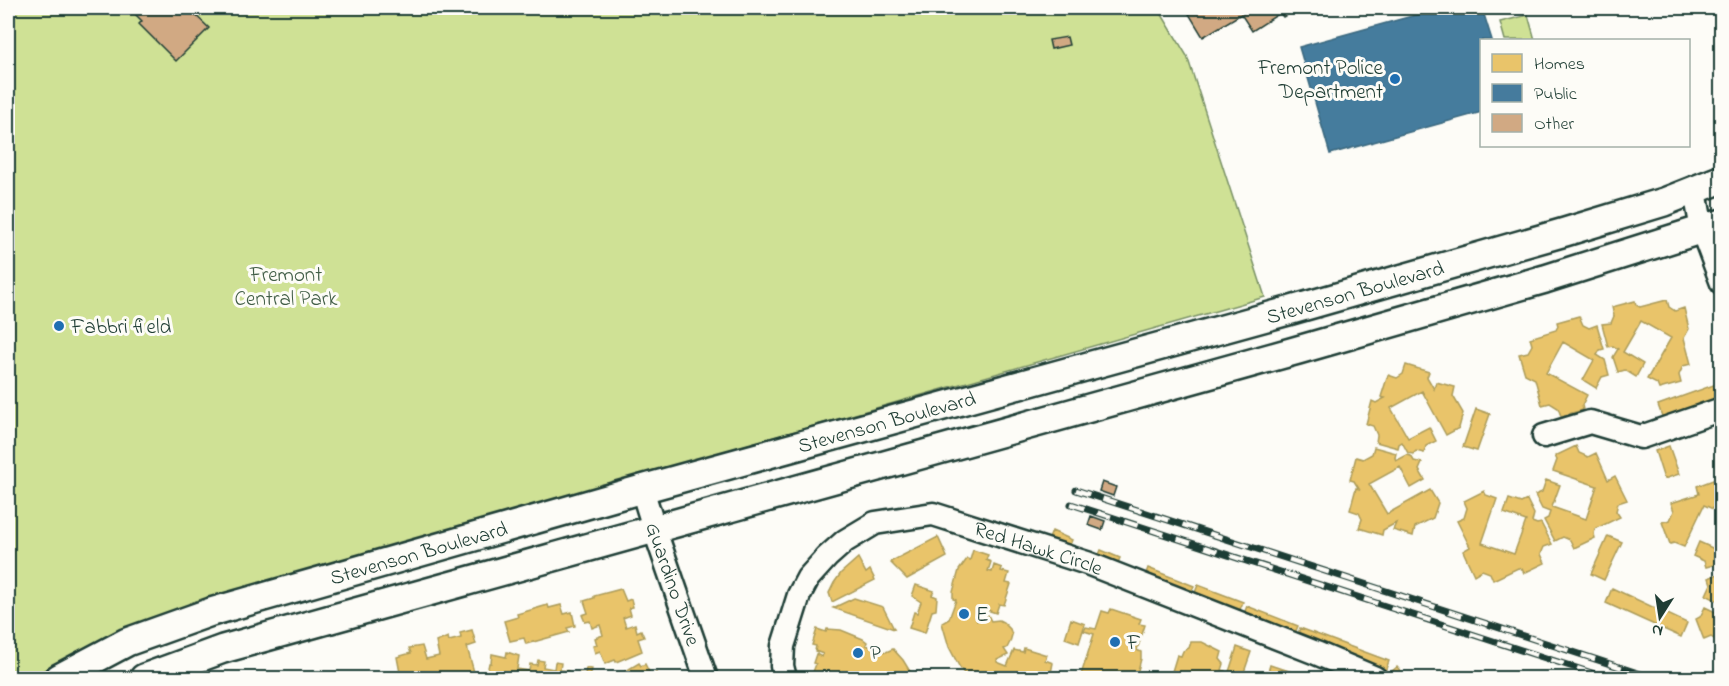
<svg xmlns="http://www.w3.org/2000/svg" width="1729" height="686" viewBox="0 0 1729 686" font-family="'Indie Flower',sans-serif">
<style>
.green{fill:#cfe195;stroke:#778f64;stroke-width:1.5}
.homes{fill:#e9c46a;stroke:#ac9c5a;stroke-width:1.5}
.public{fill:#457b9d;stroke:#3a687e;stroke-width:1.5}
.building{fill:#d1a983;stroke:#1f3d34;stroke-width:1.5}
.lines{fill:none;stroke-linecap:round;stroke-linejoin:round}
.minor-casing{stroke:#1f3d34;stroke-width:27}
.major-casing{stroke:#1f3d34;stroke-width:32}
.minor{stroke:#fdfcf7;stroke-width:22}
.major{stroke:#fdfcf7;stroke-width:27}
.rail-casing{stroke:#1f3d34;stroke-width:7}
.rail{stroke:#fdfcf7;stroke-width:4.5;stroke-dasharray:14;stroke-linecap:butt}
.poi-dot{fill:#1f6fb2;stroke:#fdfcf7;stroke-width:2}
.labels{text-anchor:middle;stroke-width:6;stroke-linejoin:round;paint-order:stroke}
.poi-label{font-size:21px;fill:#1f3d34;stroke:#fdfcf7;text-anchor:start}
.park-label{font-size:21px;fill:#425e47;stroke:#fdfcf7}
.street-label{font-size:21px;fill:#1f3d34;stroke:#fdfcf7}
</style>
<rect width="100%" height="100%" fill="#fdfcf7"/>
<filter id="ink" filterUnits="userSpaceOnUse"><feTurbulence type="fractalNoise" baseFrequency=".0167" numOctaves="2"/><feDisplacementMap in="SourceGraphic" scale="12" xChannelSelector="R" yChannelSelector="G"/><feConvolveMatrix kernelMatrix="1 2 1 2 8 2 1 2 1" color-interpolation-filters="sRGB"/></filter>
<g filter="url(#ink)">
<path class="green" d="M8 8H1158L1187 56 1265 297 206 599 101 640 29 678H8Z
M1528 15 1535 40H1505L1500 22Z"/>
<path class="homes" d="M1667 300 1669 307 1675 311 1684 308 1689 329 1684 338 1691 364 1683 366 1679 375 1681 383 1659 389 1657 384 1647 379 1671 338 1641 321 1623 352 1643 364 1636 377 1625 370 1618 372 1613 357 1618 349 1613 346 1608 347 1602 324 1611 323 1614 316 1612 307 1635 301 1636 305 1640 307Z
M1579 316 1583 325 1589 328 1597 325 1604 349 1600 350 1597 355 1605 360 1609 375 1602 377 1596 388 1583 380 1594 360 1563 342 1546 373 1587 395 1582 405 1583 410 1561 416 1558 408 1550 403 1542 405 1535 379 1525 374 1519 354 1528 352 1532 345 1530 338 1556 330 1558 326 1557 322Z
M1406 365 1429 372 1427 377 1434 389 1436 382 1455 387 1453 396 1463 413 1459 428 1446 435 1422 391 1391 408 1408 438 1429 427 1436 441 1426 446 1424 453 1416 451 1413 454 1408 453 1402 442 1399 444 1398 448 1376 442 1377 435 1373 426 1366 424 1372 401 1376 403 1385 398 1381 397 1388 375 1397 378 1403 374Z
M1722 382V398L1663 419 1658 405Z
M1476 409 1490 414 1477 451 1463 447Z
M1576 446 1579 453 1588 457 1596 453 1608 480 1615 476 1627 500 1618 503 1616 511 1620 517 1595 529 1594 534 1595 538 1574 548 1570 540 1563 537 1555 541 1544 520 1548 518 1550 512 1542 509 1535 495 1542 492 1546 480 1560 485 1552 507 1586 519 1597 486 1553 471 1557 460 1555 456Z
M1669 446 1679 474 1664 479 1655 451Z
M1374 447 1396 453 1395 458 1396 461 1407 455 1411 456 1414 461 1422 463 1419 470 1425 480 1411 488 1400 467 1369 484 1387 514 1430 490 1438 503 1433 518 1415 527 1413 536 1393 530 1396 523 1383 530 1382 535 1359 528 1362 519 1359 513 1350 510 1356 488 1359 489 1354 481 1350 480 1356 457 1363 459 1372 454Z
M1721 477 1722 513 1704 505 1684 547 1674 543 1670 544 1662 522 1670 520 1674 511 1671 503 1699 494 1697 486Z
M1484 491 1486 495 1497 499 1482 543 1514 554 1526 521 1504 513 1509 499 1521 503 1527 500 1534 514 1532 522 1537 524 1541 523 1552 544 1544 547 1541 554 1545 563 1524 573 1522 569 1518 568 1493 580 1490 573 1482 570 1474 575 1463 551 1470 547 1457 521 1464 518 1467 508 1464 501Z
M1052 531 1072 540 1067 552 1047 544Z
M1608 536 1622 542 1604 580 1591 574Z
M938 537 947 557 907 579 890 562Z
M1699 542 1721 552 1722 550 1721 563 1706 567 1704 561 1693 556Z
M973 550 988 555 986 560 991 562 988 571 992 572 994 565 1002 568 1001 571 1009 573 1006 583 1011 584 1004 605 999 604 996 613 987 610 986 613 979 610 976 619 977 621 988 615 991 621 999 620 1003 622 1010 629 1012 635 1010 642 1007 648 1004 649 1008 655 997 660V662L1007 666 1014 650 1023 652 1024 648 1047 655 1045 660 1053 663 1050 678H967L959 666 949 647 942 623 949 619 956 600 953 599V592L959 570 967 559 970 560Z
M1101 550 1120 558 1115 570 1096 562Z
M858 558 866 573 870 570 875 580 832 602 829 593 834 583 841 573Z
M1148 568 1194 586 1189 598 1143 581Z
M1722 572V598L1720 602 1706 595 1711 584 1709 578Z
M916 585 934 591 932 595 937 597 936 610 932 611 925 633 909 628 914 612 917 613 921 602 912 596Z
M1198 585 1243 602 1237 617 1192 600Z
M1612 588 1687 623 1681 637 1606 603Z
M621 589 626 601 631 599 633 607 629 608 631 615 623 618 626 627 635 624 637 632 641 630 644 637 638 639 642 651 616 662 615 660 605 664 600 651 595 653 593 646 597 645 595 638 603 635 600 625 592 628 590 621 585 622 582 615 588 613 584 601 594 598V596Z
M854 598 883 607 894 629 833 608Z
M548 605 549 608 561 605 564 614 572 612 575 626 567 628 569 632 526 644 524 638 510 641 504 621 518 617 517 614Z
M1247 606 1298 626 1293 638 1242 619Z
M1705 607 1722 615V645L1720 642 1711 637 1704 640 1696 619 1700 617Z
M1111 609 1141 619 1139 624 1145 625 1137 650 1141 652V659L1136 678H1080L1094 634 1084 631 1086 627 1096 629 1102 611 1109 613Z
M1071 619 1085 624 1079 643 1065 638Z
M1300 628 1389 661 1384 674 1296 640Z
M817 629 826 632 827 629 841 630 863 639 867 642 866 645 886 652 893 649 903 660 914 678H862L870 675 869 673 860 670 858 678H820L821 675 813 672 816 664 813 663 816 654 822 657 823 654 815 651 816 646 812 645Z
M472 630 476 644 467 647 474 672 472 673 473 678H401L397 657 411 653 409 648 422 646 426 659 439 656 436 642 448 637 449 641 461 638 460 633Z
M1191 642H1202L1222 652 1220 659 1224 664 1222 670 1225 671 1223 678H1170L1177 655 1181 656 1183 651 1189 648Z
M1237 647 1251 652 1242 678H1227Z
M507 652 519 656 517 669 529 671 530 664 537 665 538 660 544 661 543 667 554 669 555 662 561 663 560 670 568 671 566 678H569H486L489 663H491L492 654 506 657Z
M639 663 641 666 645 664 651 676 656 673 659 678H611L610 677 618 673 619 675Z
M1270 665 1282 669 1279 678H1266Z
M1397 667 1407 678H1388L1386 676Z
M586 668 592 669 590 676 597 677V678H576L577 673 585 674Z
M1283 669 1295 673 1294 678H1280Z"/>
<path class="public" d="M1441 8H1482L1492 40H1482V112L1330 154 1299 47Z"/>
<path class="building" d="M129 8H188L209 28 176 61 139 24 142 21Z
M1189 8H1299L1283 17 1280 13 1252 31 1241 14 1203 37 1186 9Z
M1067 37 1069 45 1051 49 1049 40Z
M1102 482 1116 487 1113 496 1099 491Z
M1091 516 1105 521 1102 530 1088 525Z"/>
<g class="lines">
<g class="minor-casing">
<g id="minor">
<path d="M1695 191 1702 230 1722 283"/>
<path d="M1544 436 1590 422 1641 437 1722 409"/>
<path id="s1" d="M642 489 654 528 706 678"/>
<path id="s2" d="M785 678 782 666 783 646 799 595 808 578 827 557 845 541 875 523 933 514 1087 563 1316 653 1375 678"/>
</g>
</g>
<g class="major-casing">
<g id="major">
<path id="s3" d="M59 678 127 642 211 612 642 489 1288 311 1565 232 1664 202 1722 179"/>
<path d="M144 678 223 649 1298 350 1545 279 1722 223"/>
</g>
</g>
<use href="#minor" class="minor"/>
<use href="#major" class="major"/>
<g class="rail-casing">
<path id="rail" d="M1076 490 1653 678
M1071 504 1607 678"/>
</g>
<use href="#rail" class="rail"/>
</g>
</g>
<g class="poi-dot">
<circle cx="1395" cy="79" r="6"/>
<circle cx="59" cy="326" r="6"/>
<circle cx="964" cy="614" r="6"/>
<circle cx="1115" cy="642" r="6"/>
<circle cx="858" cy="653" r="6"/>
</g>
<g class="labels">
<g class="poi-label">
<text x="1383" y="74" text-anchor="end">Fremont Police<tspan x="1383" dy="24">Department</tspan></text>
<text x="71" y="333">Fabbri field</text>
<text x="976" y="621">E</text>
<text x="1127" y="649">F</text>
<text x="870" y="660">P</text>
</g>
<g class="park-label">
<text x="286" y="281">Fremont<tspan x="286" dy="24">Central Park</tspan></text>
</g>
<g class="street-label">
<text dy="7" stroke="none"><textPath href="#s3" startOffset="1354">Stevenson Boulevard</textPath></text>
<text dy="7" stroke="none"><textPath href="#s3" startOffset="868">Stevenson Boulevard</textPath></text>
<text dy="7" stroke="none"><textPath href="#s2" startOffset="362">Red Hawk Circle</textPath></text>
<text dy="7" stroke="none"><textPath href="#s3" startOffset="382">Stevenson Boulevard</textPath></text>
<text dy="7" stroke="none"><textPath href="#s1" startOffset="100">Guardino Drive</textPath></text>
</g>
</g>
<rect width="1729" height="686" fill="none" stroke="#fdfcf7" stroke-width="30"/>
<rect x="15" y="15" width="1699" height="656" fill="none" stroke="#1f3d34" stroke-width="2" filter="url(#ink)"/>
<rect x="1480" y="39" width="210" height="108" fill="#fdfcf7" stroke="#a4b0a9" stroke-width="1.5"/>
<rect x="1492" y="54" width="30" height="18" fill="#e9c46a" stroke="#a4b0a9" stroke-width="1.5"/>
<text x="1534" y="69" font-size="18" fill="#1f3d34">Homes</text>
<rect x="1492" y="84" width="30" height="18" fill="#457b9d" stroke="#a4b0a9" stroke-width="1.5"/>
<text x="1534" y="99" font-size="18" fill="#1f3d34">Public</text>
<rect x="1492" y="114" width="30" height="18" fill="#d1a983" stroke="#a4b0a9" stroke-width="1.5"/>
<text x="1534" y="129" font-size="18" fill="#1f3d34">Other</text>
<g transform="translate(1660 617) rotate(192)" stroke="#fdfcf7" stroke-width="4.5" paint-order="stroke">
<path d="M0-4.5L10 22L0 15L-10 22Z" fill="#1f3d34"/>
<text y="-9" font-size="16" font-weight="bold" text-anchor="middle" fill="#1f3d34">N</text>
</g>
</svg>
